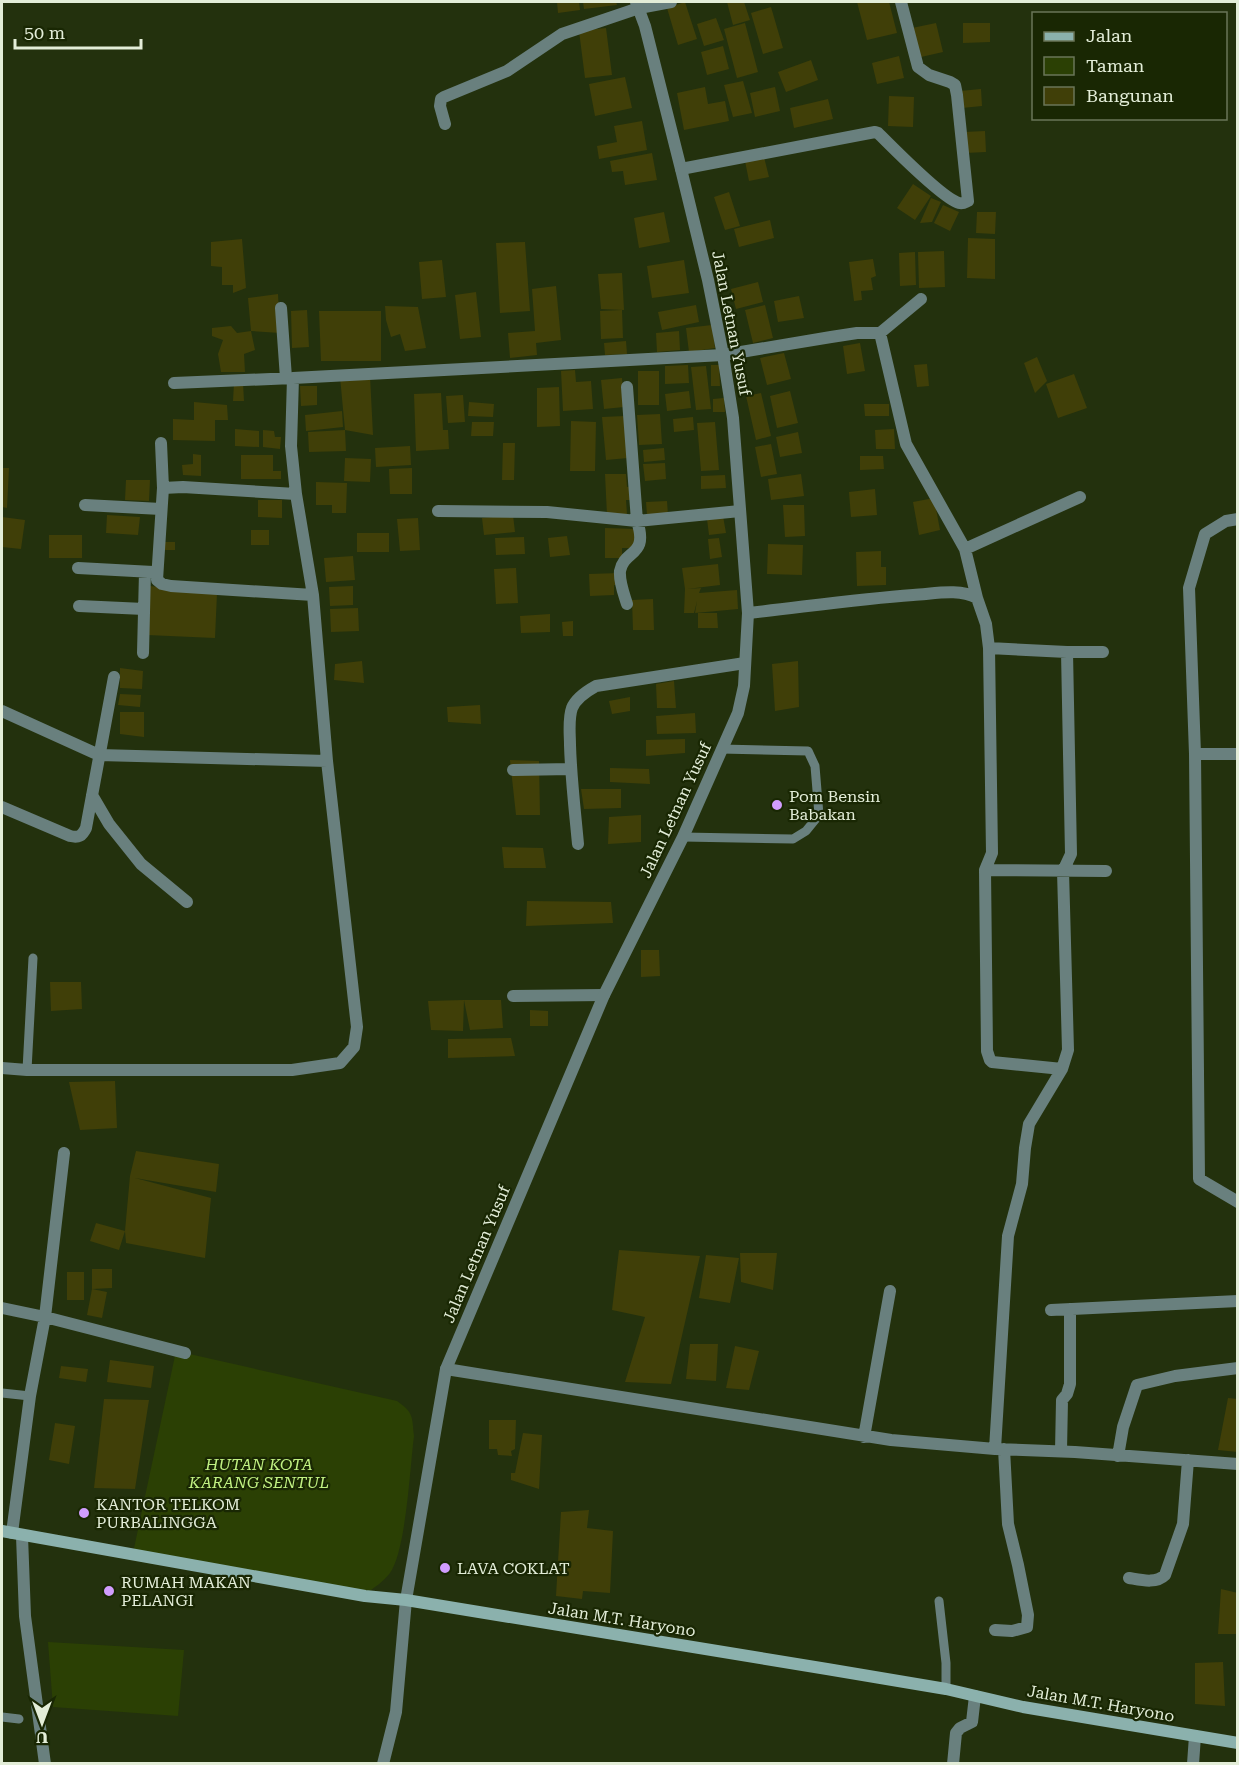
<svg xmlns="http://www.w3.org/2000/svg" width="1239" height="1765" viewBox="0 0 1239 1765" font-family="'Roboto Serif',serif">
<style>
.green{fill:#2b4004}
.building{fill:#403f08}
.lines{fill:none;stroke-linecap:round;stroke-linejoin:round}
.service{stroke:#69807e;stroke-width:9}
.minor{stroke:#69807e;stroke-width:12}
.tertiary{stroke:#69807e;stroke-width:12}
.secondary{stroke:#8bb1ad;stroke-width:12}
.poi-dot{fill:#d19dfe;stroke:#192703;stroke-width:2}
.labels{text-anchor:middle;stroke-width:4.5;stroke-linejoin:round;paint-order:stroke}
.street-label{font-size:16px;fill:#e3edd8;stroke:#192703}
.poi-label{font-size:16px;fill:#e3edd8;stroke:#192703;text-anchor:start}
.park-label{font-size:16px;font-style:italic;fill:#c2f283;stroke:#192703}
</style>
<rect width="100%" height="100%" fill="#23310d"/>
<path class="green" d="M176 1351 397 1401C414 1413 412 1417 414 1436 410 1467 406 1551 390 1573 383 1582 374 1588 365 1594L133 1553Z
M48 1642 184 1650 178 1716 53 1707Z"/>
<path class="building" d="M557 2H579L580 10 558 13Z
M583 2H616L617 5 584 9Z
M685 2 697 39 678 45 667 8Z
M727 2H744L750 20 733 25Z
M857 2H889L897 33 867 40Z
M771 7 783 48 763 54 751 13Z
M716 18 724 40 704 46 697 24Z
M745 23 758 72 737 78 724 29Z
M936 23 943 52 921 57 912 28Z
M963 23H990V42L963 43Z
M606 28 612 75 585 78 579 31Z
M723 46 729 69 707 75 701 52Z
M899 56 904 78 877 84 872 63Z
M811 60 818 80 786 92 778 72Z
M625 77 632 108 595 116 589 84Z
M743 81 752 113 733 117 724 85Z
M705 87 708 104 725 101 729 121 684 130 677 93Z
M775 87 780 111 755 117 750 93Z
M981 89 982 106 962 108 960 91Z
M889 96 914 97 913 127 888 126Z
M828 99 833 119 794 128 790 108Z
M642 121 647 150 599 159 597 146 617 142 614 126Z
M985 131 986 152 965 153 964 132Z
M652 153 657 180 625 185 623 171 612 172 610 161Z
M764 157 769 177 749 181 745 161Z
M913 184 931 196 915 220 897 208Z
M729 192 740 226 725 230 714 197Z
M931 198 941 202 932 222 920 223Z
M943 205 959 212 950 231 934 223Z
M664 212 670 242 639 248 634 218Z
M977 212H996L995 234 976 233Z
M770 220 774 238 739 247 734 229Z
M968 238 995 239V279L967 278Z
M242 239 246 288 233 293V285H222V267L211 266V242Z
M525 242 530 311 500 313 496 243Z
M944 251 945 287 919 288 918 252Z
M915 252 916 285 900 286 899 253Z
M873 259 876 276 871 278 873 290 861 291 862 300 854 301 849 262Z
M442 260 446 297 422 299 419 262Z
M684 260 689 293 652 298 647 266Z
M622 273 624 310 601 309 598 274Z
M758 282 763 302 736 309 731 289Z
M556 286 561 340 536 343 537 355 510 358 508 333 535 331 532 289Z
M476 292 481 337 460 339 455 295Z
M278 294 280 333 251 331 248 298Z
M799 296 804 318 778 322 774 301Z
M696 305 699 322 662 330 658 312Z
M765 305 773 338 753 343 745 310Z
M385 306 418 307 426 348 405 351 400 334 391 337 386 320Z
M307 310 309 347 292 348 291 311Z
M622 310 623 338 601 339 600 311Z
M319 311H381V361H321Z
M712 325 715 348 689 352 686 328Z
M231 326 237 333 251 331 255 350 244 354 245 372H221L218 354 223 340 212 336V328Z
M679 331 680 350 657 352 656 333Z
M626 341 627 354 605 355 604 343Z
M860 343 865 371 847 374 843 346Z
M784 353 791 379 767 385 760 358Z
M1037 357 1047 381 1035 393 1024 363Z
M927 364 929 386 917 387 914 365Z
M688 365 689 383 665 384V366Z
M711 365H719L720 386H711Z
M706 366 711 409 696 410 691 367Z
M575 370 576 382 591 381 593 409 563 411 561 371Z
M638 371H659V405H638Z
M1074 374 1087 408 1058 418 1046 384Z
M370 376 373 435 345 430 340 377Z
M622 378 624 407 604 409 601 380Z
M234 383H243L244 401H233Z
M300 386H317V405L301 406Z
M559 387 560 426 537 427V388Z
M689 391 691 408 667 411 665 394Z
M790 391 798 423 777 428 770 396Z
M441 393 443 430H448L449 449 416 451 414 394Z
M761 393 771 436 756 440 746 396Z
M463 395 465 422 448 423 446 396Z
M724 398 725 412H713V399Z
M194 402 227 405 228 420H215V441L173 440V419L194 420Z
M469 402 494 404 493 417 468 416Z
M864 404H889V416H865Z
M342 411 343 427 306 431 305 415Z
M660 414 662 444 639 445 637 415Z
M625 416 628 458 606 460 602 417Z
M693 417 694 430 674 432 673 419Z
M571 421 596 422 595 471H570Z
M472 422H494L493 436H471Z
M715 422 719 470 701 471 697 423Z
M235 429 259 431V447L235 446Z
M894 429 895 449H876L875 430Z
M263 430 274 431 275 437H281L280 449 263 447Z
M345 430 346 451 309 452 308 432Z
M798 432 802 453 780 457 776 437Z
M503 443H515L514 480H502Z
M771 444 777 474 761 477 755 447Z
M410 446 411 465 376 467 375 448Z
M664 448 665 460 644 462 643 450Z
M193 454 201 455V476L183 475 182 465 193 464Z
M241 455H273V471H281V479H241Z
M860 456H883L884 469 860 470Z
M345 458 371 459 370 482 344 481Z
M665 463 666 479 645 481 643 464Z
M2 468H9L7 508 2 507Z
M412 468V494H390L389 469Z
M605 474H626L627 487 632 486V500H626L627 514 607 515Z
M801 474 804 496 771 500 768 479Z
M725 475 726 488 701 489V476Z
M126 480H150L149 501 125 500Z
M316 482 347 483 346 513H332V505H316Z
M875 489 877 515 851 517 849 492Z
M934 498 940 530 919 535 913 502Z
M258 500H282V518L258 517Z
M667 501 668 515H647L646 502Z
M783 505H804L805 536 785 537Z
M107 515 140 517 138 535 106 533Z
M513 515 515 532 484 535 482 518Z
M723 516 726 533 709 535 707 519Z
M2 517 25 520 21 549 2 547Z
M418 518 420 550 400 551 397 519Z
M605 528 636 529V548H622V558H605Z
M251 530H269V545H251Z
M357 533H389V552H357Z
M49 535H82V558H49Z
M567 536 570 555 550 557 548 538Z
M524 537 525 554 496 555 495 538Z
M719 538 722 557 710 559 708 539Z
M163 542H175V550H163Z
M768 544 803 545 802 575 767 574Z
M881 551V567H886V585L857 586 856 552Z
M353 556 355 580 326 582 324 558Z
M718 564 720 585 687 589 701 588 699 593 737 590 738 609 695 613 697 601 694 613H684L685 589 682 568Z
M516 568 518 603 496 604 494 569Z
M620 573V585H614V595L590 596 589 574Z
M150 586 217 593 215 638 147 635Z
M353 586V605L330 606 329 587Z
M653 599 654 630H633L632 600Z
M358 608 359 631 331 632 330 609Z
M698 613H717L718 628H698Z
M550 614V632L521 633 520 616Z
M573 621V636H563L562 622Z
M362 661 364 683 334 680 335 664Z
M798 661 799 707 775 711 772 664Z
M120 668 143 671 142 689 120 688Z
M674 681 676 708H657L656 684Z
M120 694 141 695 140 707 118 705Z
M630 697V711L612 714 609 701Z
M480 705 481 724 448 722 447 707Z
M120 712H144V737L120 734Z
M695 713 696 733 657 734 656 716Z
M685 739V753L646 756V740Z
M510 760 539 761 540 815H516Z
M610 768 649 769 650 784 610 782Z
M581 789H621V808L584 809Z
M641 815V842L608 844 609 817Z
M502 847 543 848 546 868H504Z
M527 901 611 902 613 923 526 926Z
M641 950H659L660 976 641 977Z
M50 982H81L82 1009 51 1011Z
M464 1000H501L503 1028 470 1030Z
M464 1000 463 1031 431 1030 428 1001Z
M530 1010 548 1011V1026H530Z
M511 1038 515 1056 448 1058V1039Z
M115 1081 117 1128 80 1130 69 1082Z
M136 1151 219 1164 216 1192 135 1178 211 1198 205 1258 126 1243 125 1231 130 1176Z
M96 1223 125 1231 119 1250 90 1241Z
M619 1250 700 1256 671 1384 625 1382 645 1317 612 1310Z
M740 1253H777L773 1290 741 1282Z
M706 1255 739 1258 730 1303 699 1298Z
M92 1269H112V1288L92 1289 107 1292 102 1318 87 1315 92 1289Z
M67 1272H84V1300H67Z
M690 1344H718L716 1381 686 1379Z
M735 1346 759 1351 749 1390 726 1388Z
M110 1360 154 1366 151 1388 107 1382Z
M61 1366 88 1369 86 1382 59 1378Z
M1228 1398 1238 1399V1452L1218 1450Z
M104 1399 149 1400 135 1489 94 1488Z
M489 1420H516L515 1449 511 1451 512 1456 498 1455 497 1449H489Z
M55 1423 75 1426 69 1464 49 1460Z
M523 1433 542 1435 539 1489 511 1480V1473H515Z
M589 1510 587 1528 613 1531 610 1593 583 1591 582 1599 556 1596 561 1512Z
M1221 1589 1238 1593V1634H1218Z
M1223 1662 1225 1706 1195 1704V1663Z"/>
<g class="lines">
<path class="service" d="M683 837 793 839 806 831 819 815 815 766 808 751 721 749
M27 1070 33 958
M2 1393 30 1396
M939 1601 946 1663V1689
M2 1717 19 1719"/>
<path class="minor" d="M445 124 440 106 441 99 444 97 507 71 562 34 639 8 671 2
M681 169 875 132 878 133C892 147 943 199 959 203 963 204 964 203 968 201L957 95 955 85 950 82 929 75 918 67 901 2
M921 299 880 333 906 444 965 549 977 598
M281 308 286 378
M174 383 293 378
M161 443 163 488
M296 494 183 487 163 488 157 580 162 584 171 586 313 595
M85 505 161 509
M438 511 547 512 637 521 740 511
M1238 519 1226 521 1205 534 1189 588 1195 754 1199 1179 1238 1202
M965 549 1080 497
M78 568 153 572
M627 604C624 594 619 582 620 571 624 549 649 557 637 521L627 387
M79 606 144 609
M748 613C803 607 858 599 913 595 934 594 958 588 977 598L986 624 989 648 992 853 985 870 987 1051 990 1060 992 1062 1062 1069
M989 648 1067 652 1071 854 1063 871 1068 1050 1062 1069 1029 1124 1025 1148 1022 1184 1008 1236 995 1449
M1067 652H1103
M143 653 145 572
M2 711 99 755 327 761
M1195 754H1238
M513 770 571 769
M92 795 109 824 141 864 187 902
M2 807 70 836C79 838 82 836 86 828L114 677
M578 844C575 811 571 779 570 745 570 734 568 719 572 708 576 698 587 691 596 686L745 663
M985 870 1106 871
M513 996 604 995
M2 1068 27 1070H292L340 1063 354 1047 357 1027 327 761 313 595 296 494 291 446 293 378 723 355 831 337 857 333H880
M2 1308 45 1317 185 1353
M1051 1310 1238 1301
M446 1369 891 1440 995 1449 1075 1452 1238 1464
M864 1437 890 1291
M1061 1451 1062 1400 1067 1394 1070 1384V1309
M1118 1456 1123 1427 1137 1385 1175 1376 1238 1368
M12 1533 30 1396 45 1317 64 1153
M22 1536 25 1616 45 1764
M1129 1578C1141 1580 1156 1584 1165 1575L1183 1524 1188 1460
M995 1630 1012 1631 1027 1627 1028 1615 1018 1565 1008 1524 1004 1449
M953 1764 956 1733 960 1728 972 1722 975 1696
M1193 1764 1195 1736"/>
<path class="tertiary" d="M383 1764 396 1712 406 1600 446 1369 604 995 683 837 738 713 744 686 748 613 733 418 723 355 708 280 681 169 645 26 636 2"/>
<path class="secondary" d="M2 1531 365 1596 406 1600 827 1669 946 1689 1023 1707 1238 1743"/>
</g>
<g class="poi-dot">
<circle cx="777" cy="805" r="6"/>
<circle cx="84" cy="1513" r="6"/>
<circle cx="445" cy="1568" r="6"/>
<circle cx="109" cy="1591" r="6"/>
</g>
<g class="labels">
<g class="street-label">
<text transform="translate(732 323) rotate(79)" y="6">Jalan Letnan Yusuf</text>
<text transform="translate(675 810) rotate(-65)" y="6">Jalan Letnan Yusuf</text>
<text transform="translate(476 1254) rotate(-67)" y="6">Jalan Letnan Yusuf</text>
<text transform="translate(622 1619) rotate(9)" y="6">Jalan M.T. Haryono</text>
<text transform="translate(1101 1703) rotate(10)" y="6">Jalan M.T. Haryono</text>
</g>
<g class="poi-label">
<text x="789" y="802">Pom Bensin<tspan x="789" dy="18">Babakan</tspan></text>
<text x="96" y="1510">KANTOR TELKOM<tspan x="96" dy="18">PURBALINGGA</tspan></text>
<text x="457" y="1574">LAVA COKLAT</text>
<text x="121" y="1588">RUMAH MAKAN<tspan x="121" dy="18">PELANGI</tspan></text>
</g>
<g class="park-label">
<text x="259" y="1470">HUTAN KOTA<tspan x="259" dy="18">KARANG SENTUL</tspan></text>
</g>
</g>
<rect width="1239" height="1765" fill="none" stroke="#e3edd8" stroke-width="6"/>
<rect x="1032" y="12" width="195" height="108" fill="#192703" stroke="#6a7658" stroke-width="1.5"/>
<rect x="1044" y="32" width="30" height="9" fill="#8bb1ad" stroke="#6a7658" stroke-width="1.5"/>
<text x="1086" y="42" font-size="18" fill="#e3edd8">Jalan</text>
<rect x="1044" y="57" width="30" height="18" fill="#2b4004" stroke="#6a7658" stroke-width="1.5"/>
<text x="1086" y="72" font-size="18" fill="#e3edd8">Taman</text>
<rect x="1044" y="87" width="30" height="18" fill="#403f08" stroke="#6a7658" stroke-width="1.5"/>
<text x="1086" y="102" font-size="18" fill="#e3edd8">Bangunan</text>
<g transform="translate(42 1723) rotate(180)" stroke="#192703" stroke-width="4.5" paint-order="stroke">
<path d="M0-4.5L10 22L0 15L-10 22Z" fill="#e3edd8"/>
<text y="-9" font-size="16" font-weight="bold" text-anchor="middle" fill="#e3edd8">U</text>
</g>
<path d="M15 39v9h126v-9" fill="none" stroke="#e3edd8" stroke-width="3"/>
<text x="24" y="39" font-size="18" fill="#e3edd8" stroke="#192703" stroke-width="4.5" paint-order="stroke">50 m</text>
</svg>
